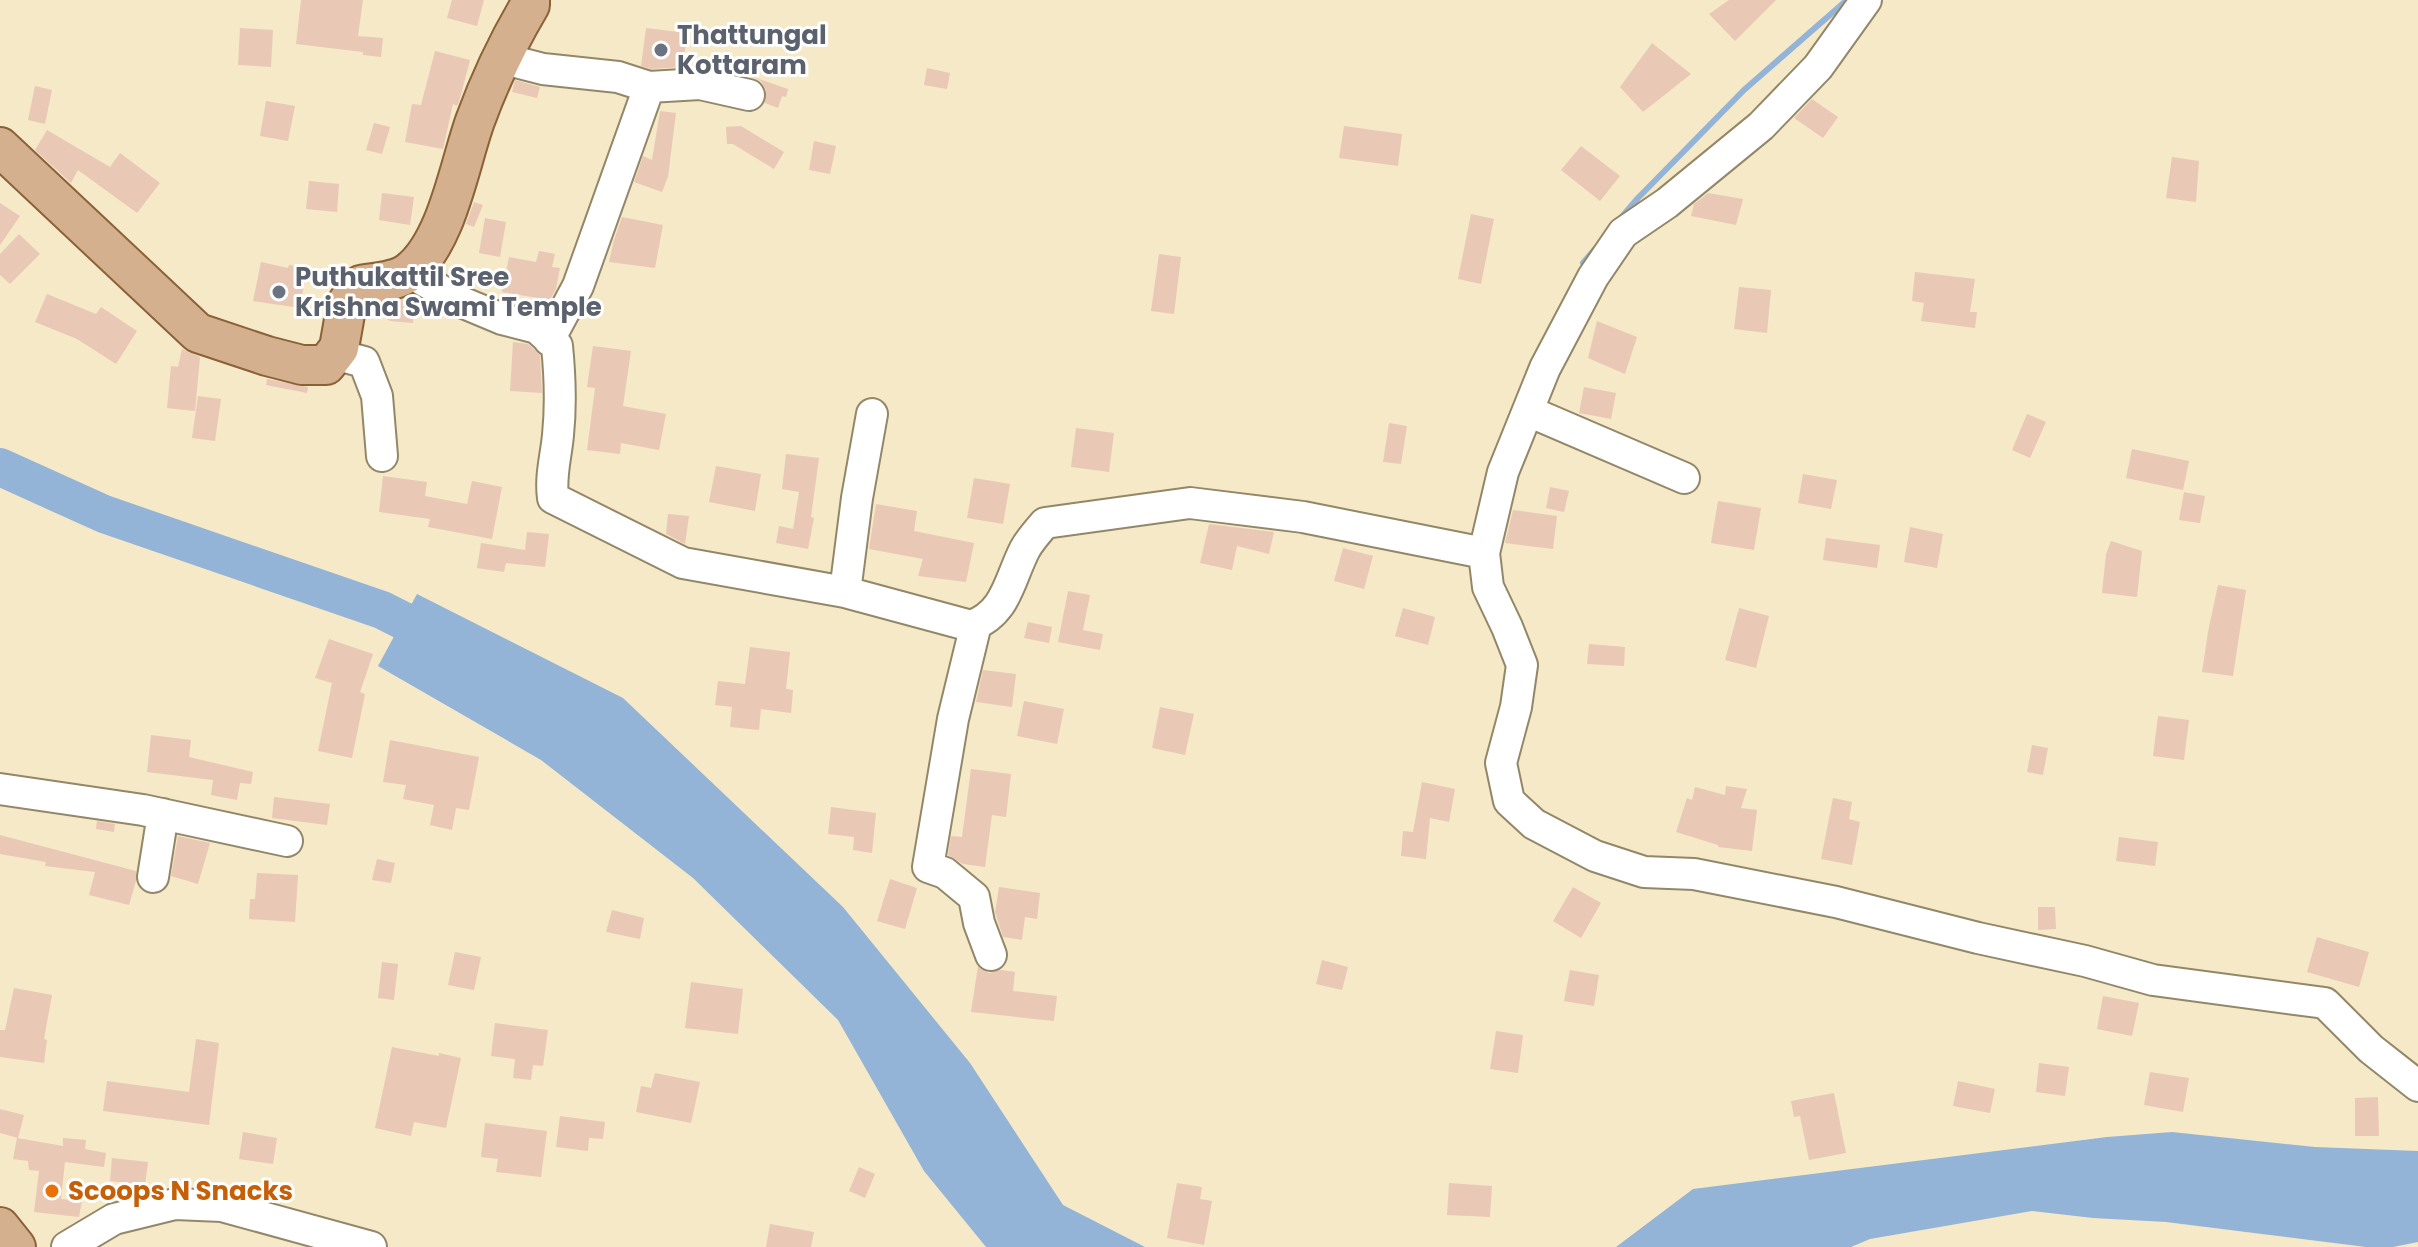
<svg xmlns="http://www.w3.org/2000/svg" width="2418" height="1247" viewBox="0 0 2418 1247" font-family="Poppins,sans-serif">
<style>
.water{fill:#94b4d7}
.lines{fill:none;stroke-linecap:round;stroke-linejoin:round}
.stream{stroke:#94b4d7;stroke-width:6}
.river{stroke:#94b4d7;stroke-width:38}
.building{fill:#e9c8b6}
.minor-casing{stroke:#938769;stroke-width:34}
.major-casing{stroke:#8b6238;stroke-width:42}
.minor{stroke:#fff;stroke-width:30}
.major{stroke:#d4b08e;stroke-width:38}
.worship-dot{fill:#6b7280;stroke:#fff;stroke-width:3}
.food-dot{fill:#e8710a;stroke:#fff;stroke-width:3}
.labels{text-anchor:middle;stroke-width:6;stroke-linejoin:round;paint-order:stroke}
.worship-label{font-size:26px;font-weight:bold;fill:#5b616d;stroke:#fff;text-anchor:start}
.food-label{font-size:26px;font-weight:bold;fill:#c56008;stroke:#fff;text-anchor:start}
</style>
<rect width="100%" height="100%" fill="#f5e9c8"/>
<path class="water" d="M417 594 623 698 843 907 970 1063 1063 1205 1145 1247H986L924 1171 838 1020 693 878 541 760 378 666Z
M2172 1132 2315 1147 2418 1151V1242L2393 1247H2366L2166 1222 2093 1218 2032 1211 1870 1239 1851 1247H1616L1693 1189 2107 1137Z"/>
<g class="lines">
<path class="stream" d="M1620 219 1638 198 1744 90 1847 0
M1583 263 1595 249"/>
<path class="river" d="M0 467 104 514 382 610 447 643"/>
</g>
<path class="building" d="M301 0H363L358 36 383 38 381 57 363 55V52L296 44Z
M452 0H484L477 26 447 18Z
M1729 0H1776L1735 41 1709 14Z
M240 28 273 30 271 67 238 65Z
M646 28 687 33 683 67 651 69 641 66Z
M1652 43 1691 74 1643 112 1620 87Z
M435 51 470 60 459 102 457 106 453 104 443 149 405 142 412 104 421 105Z
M719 65 788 89 786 97 782 96 778 108 765 103 766 90 761 81 753 77 717 69Z
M927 68 950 73 947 89 924 85Z
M515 80 540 87 537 98 512 92Z
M35 86 52 90 45 124 28 120Z
M1812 99 1838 117 1823 138 1794 118Z
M266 101 295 106 288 141 260 136Z
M660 111 676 113 668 177 662 192 634 182 643 156 652 160Z
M374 123 390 127 382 154 366 150Z
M741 126 784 152 774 169 733 144H727L726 127Z
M1344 126 1402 134 1398 166 1339 158Z
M47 130 110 167 120 153 160 183 137 213 78 170 71 183 35 150Z
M814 141 836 146 830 174 809 170Z
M1581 146 1620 176 1600 201 1561 170Z
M2172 157 2199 161 2196 202 2166 198Z
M309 181 339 184 337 212 306 209Z
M382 193 414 197 410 225 379 220Z
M1708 193 1743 199 1736 225 1691 216 1694 204Z
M474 202 483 205 474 227 466 224Z
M0 203 20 216 0 245Z
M1471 214 1494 219 1481 284 1458 279Z
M622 217 663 225 655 268 609 262 614 240Z
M485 218 506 222 500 257 479 253Z
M19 234 40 254 10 284 0 275V254Z
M539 251 555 254 552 267 560 268 556 289 550 300 502 292 509 257 536 262Z
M1159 254 1181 257 1174 314 1151 311Z
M261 262 288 268 289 265 307 267 300 308 253 301Z
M1915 272 1975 279 1970 312H1977L1975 328 1921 321 1924 303 1912 301Z
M1739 287 1771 290 1767 333 1734 329Z
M47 294 96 314 101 307 137 331 116 364 77 339 35 322Z
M412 296 414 303 413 323 390 321 381 315 382 304Z
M1597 321 1637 337 1625 374 1588 358Z
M513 342 528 344 540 355 542 393 510 391Z
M593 346 631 351 623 406 666 414 659 450 621 443 620 454 587 450 595 388 587 387Z
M182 349 200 357 195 411 167 408 171 366 178 367Z
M267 379 308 387 307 393 266 385Z
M1584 387 1616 393 1611 419 1579 413Z
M198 396 221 399 215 441 192 438Z
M2027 414 2046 422 2030 458 2012 450Z
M1389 423 1407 426 1401 464 1383 462Z
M1076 428 1114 433 1109 472 1071 467Z
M2132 449 2189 461 2183 490 2126 478Z
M786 454 819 458 811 517 814 518 808 549 776 543 779 526 793 529 799 492 782 489Z
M716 466 761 474 755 511 709 502Z
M1803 474 1837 480 1831 509 1798 503Z
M383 476 427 482 425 496 467 504 472 481 502 487 492 539 428 527 430 519 379 512Z
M974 478 1010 484 1003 524 967 518Z
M1550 487 1569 491 1564 512 1546 508Z
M2184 492 2205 496 2200 523 2179 520Z
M1718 501 1761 508 1754 550 1711 543Z
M876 504 917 511 914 531 974 543 966 582 918 576 923 559 869 549Z
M1513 510 1557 516 1553 549 1505 543Z
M668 514 689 516 685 544 666 534Z
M1209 524 1274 532 1269 554 1237 546 1232 570 1200 563Z
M1910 527 1943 534 1937 568 1904 562Z
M527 532 549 534 545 567 506 563 504 572 477 568 481 543 525 550Z
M1826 538 1880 545 1877 568 1823 560Z
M2111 541 2142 551 2137 597 2102 593 2106 554Z
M1343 548 1373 556 1364 589 1334 581Z
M2218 585 2246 590 2233 676 2202 672 2208 632Z
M1068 591 1090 595 1083 630 1103 634 1100 650 1058 642Z
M1403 608 1435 617 1428 645 1395 636Z
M1739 608 1769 616 1756 668 1725 660Z
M1028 622 1052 627 1049 643 1024 638Z
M329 639 373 654 360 692 365 694 352 758 318 751 332 683 315 678Z
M1589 644 1625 647 1624 666 1587 664Z
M750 647 790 652 786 689 793 690 791 713 761 709 759 730 730 727 732 707 715 705 718 681 745 684Z
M983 670 1016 674 1012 707 976 702Z
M1024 701 1064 709 1057 744 1017 736Z
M1160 707 1194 714 1185 755 1152 748Z
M2158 716 2189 720 2184 760 2153 756Z
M151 735 191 740 189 757 253 772 251 784 240 783 237 800 211 795 213 780 147 772Z
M390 740 479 757 469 810 456 808 452 830 430 825 434 805 403 799 406 785 383 782Z
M2032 745 2048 748 2043 775 2027 772Z
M971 769 1011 774 1006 817 992 815 985 867 963 864 948 855 951 836 962 837Z
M1422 782 1455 789 1449 822 1430 818 1426 859 1401 856 1403 831 1413 832Z
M1726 786 1747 789 1741 808 1757 810 1752 851 1718 847V845L1676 832 1687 798 1692 800 1695 787 1725 795Z
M274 797 330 804 327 825 272 818Z
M1833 798 1852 802 1849 819 1860 822 1852 865 1821 859Z
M831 807 876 813 872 853 853 850 854 837 828 834Z
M97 821 115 824 114 832 96 829Z
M0 835 136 871V881L129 905 89 895 95 872 45 866 46 862 0 854Z
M178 836 210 843 198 884 171 876Z
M2119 837 2158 842 2155 866 2116 861Z
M377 859 395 863 391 883 372 880Z
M257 873 298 875 295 922 249 919 250 899H255Z
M890 879 917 888 905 929 877 921Z
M999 887 1040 893 1037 919 1025 917 1022 940 1003 937 995 912Z
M1573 887 1601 903 1581 938 1553 921Z
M2038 907H2055L2056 929 2038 930Z
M612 910 644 918 640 939 606 932Z
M2317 937 2369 952 2359 987 2307 972Z
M455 952 481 957 474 990 448 985Z
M1322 960 1348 967 1342 990 1316 984Z
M382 962 398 964 394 1000 378 998Z
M978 966 989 973 1001 970 1015 972 1013 991 1057 996 1054 1021 971 1012Z
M1570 970 1599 975 1594 1006 1564 1001Z
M691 982 743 989 738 1034 685 1028Z
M14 988 52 995 44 1039 47 1040 44 1063 0 1057V1030H5Z
M2103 996 2139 1003 2132 1036 2097 1029Z
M495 1023 548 1030 543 1066 533 1065 531 1080 513 1078 515 1059 491 1056Z
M1496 1031 1523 1035 1518 1073 1490 1069Z
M196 1039 219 1043 209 1125 103 1111 107 1081 189 1092Z
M392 1047 439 1056V1053L461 1058 446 1128 414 1122 411 1136 375 1128Z
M2039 1063 2069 1067 2065 1096 2036 1092Z
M2150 1072 2189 1078 2183 1112 2144 1105Z
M655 1073 700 1082 691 1123 636 1112 641 1086 651 1088Z
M1958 1081 1995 1089 1990 1113 1953 1106Z
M1834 1093 1846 1153 1809 1160 1800 1116 1794 1117 1791 1101Z
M2378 1097 2379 1136H2355V1098Z
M0 1109 24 1115 18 1138 0 1133Z
M560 1116 605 1122 603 1139 589 1138 588 1151 556 1147Z
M485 1123 547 1131 541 1177 496 1172 498 1159 481 1157Z
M243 1132 277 1138 273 1164 239 1159Z
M17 1138 63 1146V1138L86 1140 85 1149 106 1153 104 1167 65 1162 61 1199 82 1201 79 1217 34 1212 39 1171 29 1170 28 1161 13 1159Z
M112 1158 148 1162 145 1185 110 1181Z
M859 1167 875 1174 865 1198 849 1191Z
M1177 1183 1202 1187 1200 1199 1212 1201 1204 1245 1167 1238Z
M1449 1183 1492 1186 1490 1217 1447 1215Z
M770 1224 814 1232 811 1247H766Z"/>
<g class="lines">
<g class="minor-casing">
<path id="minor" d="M500 58 543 69 618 77 649 87
M409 272 459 301 502 319 537 328 557 346C560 376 561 406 558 435 556 457 550 476 553 498L683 563 845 592 971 626C1007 613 1009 580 1025 549 1030 540 1038 531 1045 523L1190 503 1303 517 1484 553 1503 472 1545 368 1593 277 1623 233 1667 203 1761 126 1818 67 1866 0
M549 340 578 286 649 87 700 84 749 95
M334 354 364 362 377 396 382 456
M1528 411 1684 478
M1484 553 1488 587 1507 627 1522 665 1516 707 1501 763 1509 801 1534 824 1595 856 1644 872 1694 874 1836 902 1978 938 2085 961 2153 980 2325 1003 2371 1049 2418 1086
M845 592 857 498 872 414
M976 624 953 719 928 867 945 873 974 897 979 923 991 955
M0 789 143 810 287 841
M153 877 163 814
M67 1247 114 1219 175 1204 222 1206 371 1247"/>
</g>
<g class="major-casing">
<path id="major" d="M0 147 198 333 267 356 302 365H326L339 348 347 303 361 285C377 282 396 282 409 272 447 243 459 166 475 121 490 80 508 42 530 5V0
M0 1227 16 1247"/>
</g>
<use href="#minor" class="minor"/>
<use href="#major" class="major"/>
</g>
<g class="worship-dot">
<circle cx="661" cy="50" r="8"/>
<circle cx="279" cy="292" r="8"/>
</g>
<circle class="food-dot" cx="52" cy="1191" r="8"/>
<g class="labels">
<g class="worship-label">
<text x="677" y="44">Thattungal<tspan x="677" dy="30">Kottaram</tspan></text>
<text x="295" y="286">Puthukattil Sree<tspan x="295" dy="30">Krishna Swami Temple</tspan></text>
</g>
<g class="food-label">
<text x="68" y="1200">Scoops N Snacks</text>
</g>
</g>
</svg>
